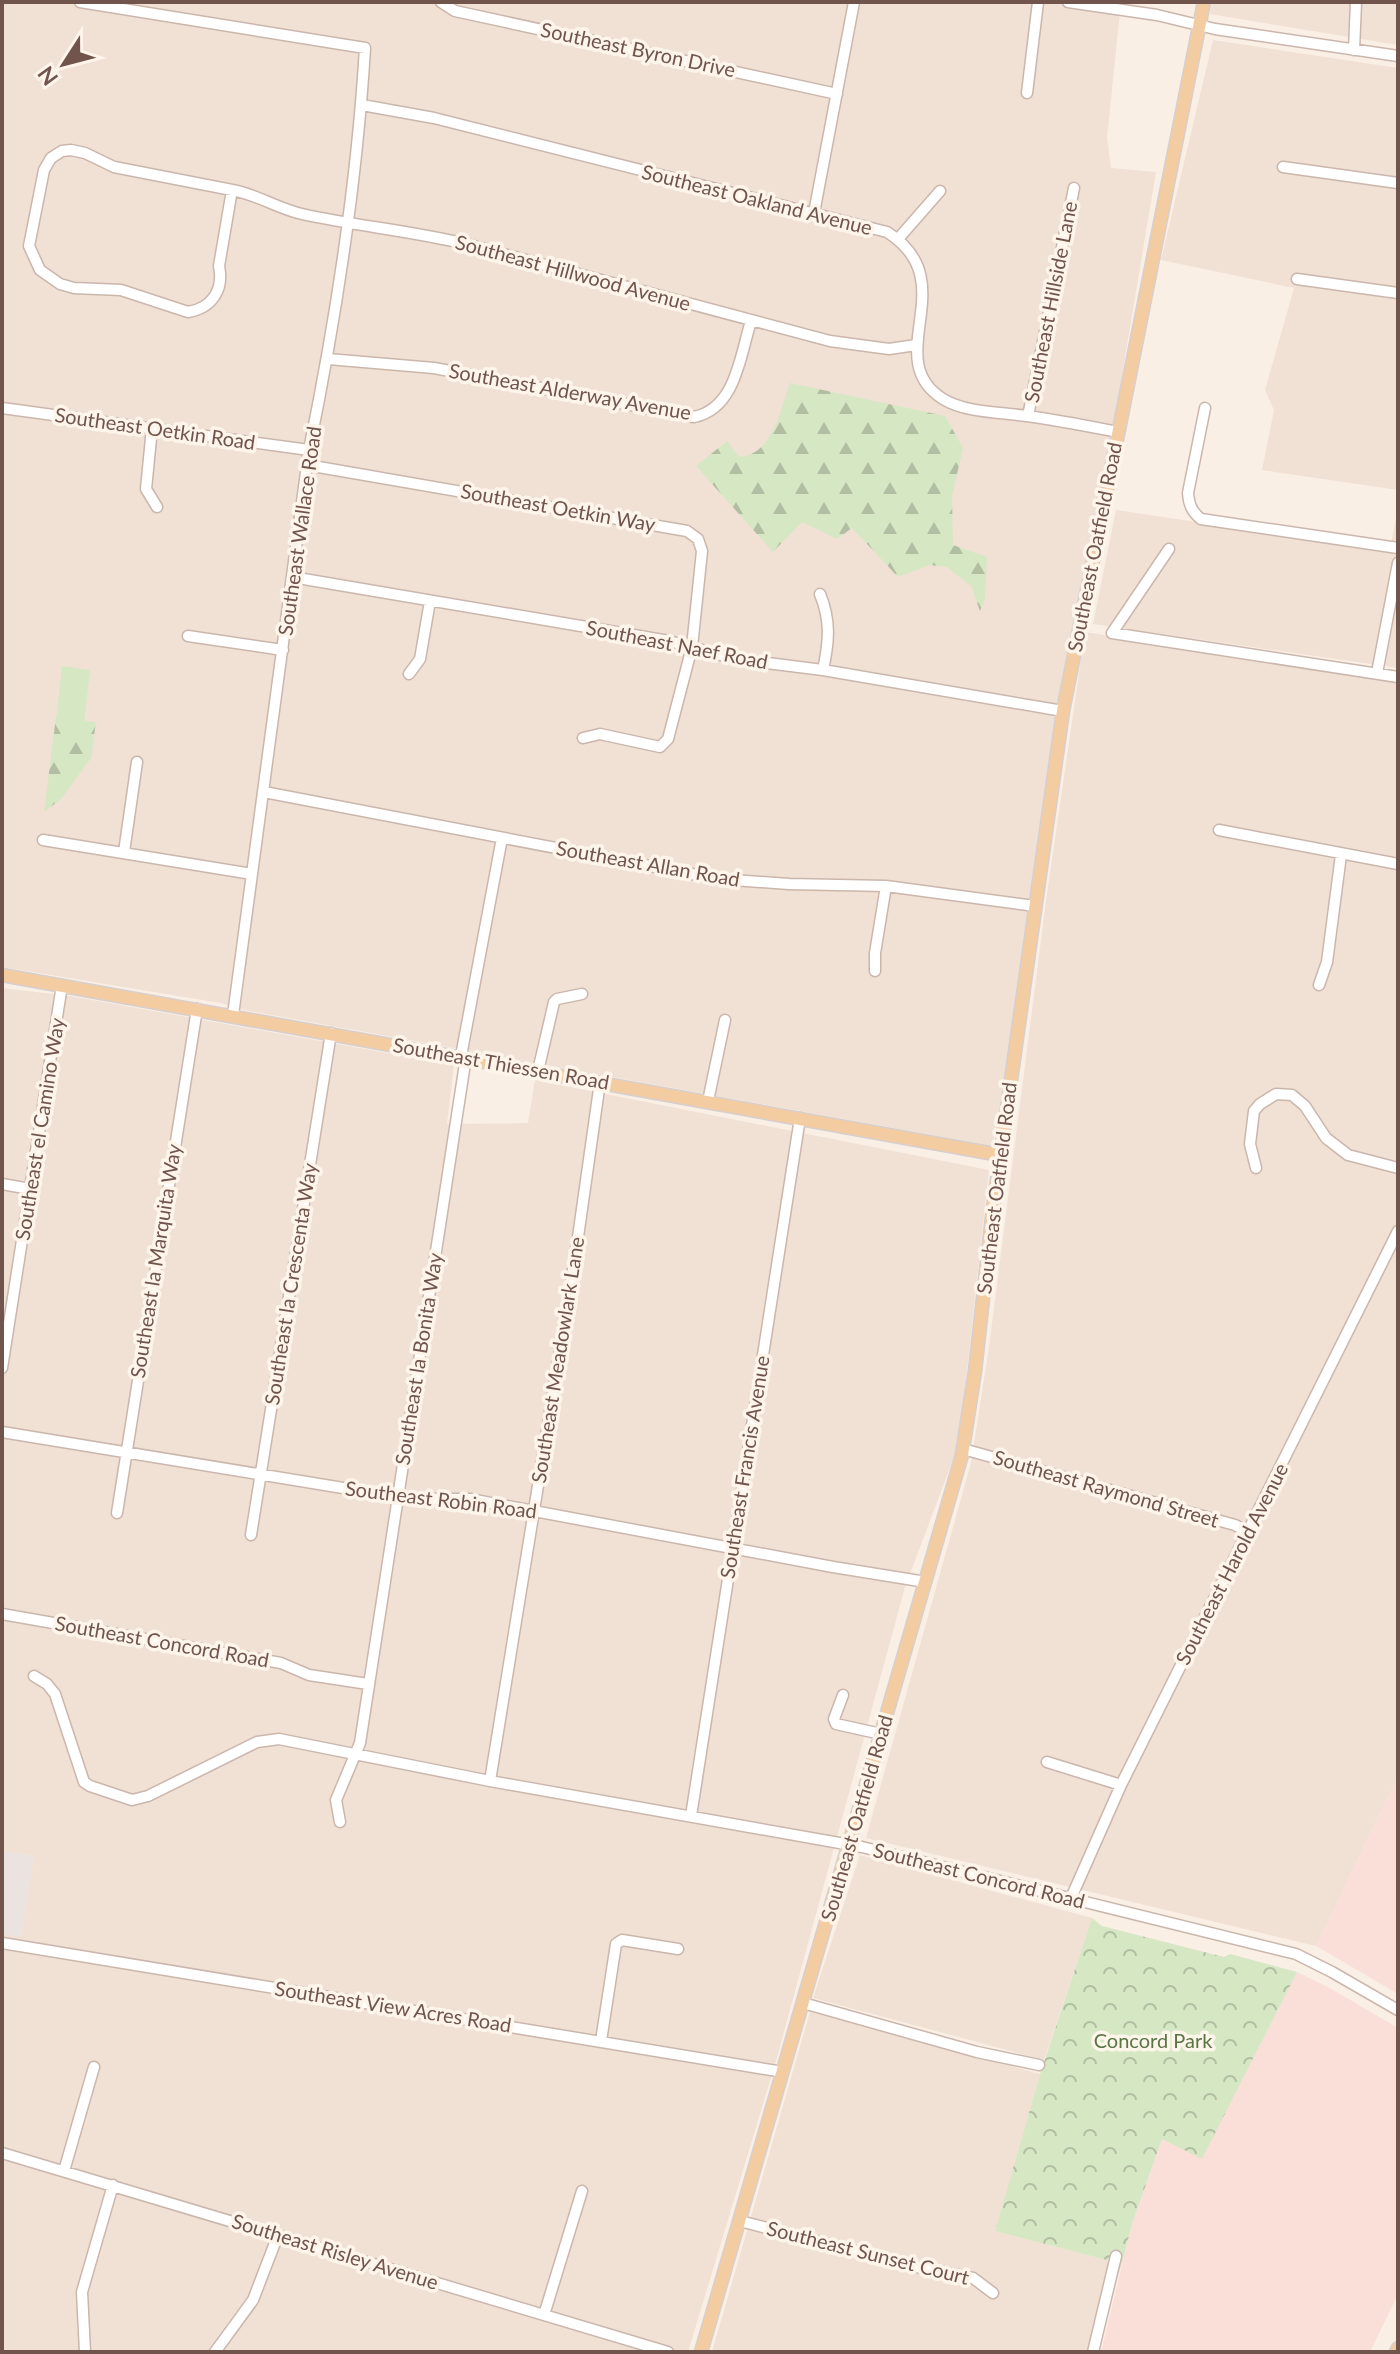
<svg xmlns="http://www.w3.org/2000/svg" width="1400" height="2354" viewBox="0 0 1400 2354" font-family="Lato,sans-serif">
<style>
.residential{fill:#f1e0d4}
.commercial{fill:#fadfd9}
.industrial{fill:#eae3df}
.forest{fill:url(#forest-firs)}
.park{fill:url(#park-crowns)}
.garden{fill:#d6e7c4}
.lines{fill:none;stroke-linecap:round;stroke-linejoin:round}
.minor-casing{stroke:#cbb6ac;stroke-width:13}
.major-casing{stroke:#d7cfcd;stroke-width:15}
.minor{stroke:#fff;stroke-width:10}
.major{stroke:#f4cca2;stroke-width:12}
.labels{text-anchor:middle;stroke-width:7;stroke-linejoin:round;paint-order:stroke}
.street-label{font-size:20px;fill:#71554c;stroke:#fdf4ea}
.park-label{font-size:20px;fill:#597645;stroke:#fdf4ea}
</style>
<defs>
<pattern id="forest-firs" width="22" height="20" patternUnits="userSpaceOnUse" patternTransform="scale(2)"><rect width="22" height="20" fill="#d6e7c4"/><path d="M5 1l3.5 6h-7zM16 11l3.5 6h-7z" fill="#b2bea1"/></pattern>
<pattern id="park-crowns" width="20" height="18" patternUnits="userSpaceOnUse" patternTransform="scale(2)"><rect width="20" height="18" fill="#d6e7c4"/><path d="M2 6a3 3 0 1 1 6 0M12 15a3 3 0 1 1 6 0" fill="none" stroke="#b2bea1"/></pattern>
</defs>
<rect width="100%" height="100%" fill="#faefe5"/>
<path class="residential" d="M2 2H1121L1107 138 1111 168 1156 172 993 1146 244 1010 221 1003 2 967Z
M1212 2H1398V45L1210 14Z
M1213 40 1398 68V490L1262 470 1274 410 1265 390 1294 288 1161 260Z
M1398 506V668L1093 624 1116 510 1390 551Z
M1085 632 1398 681V1777L1316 1946 866 1838 971 1463 989 1347 1046 901Z
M2 988 70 996 454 1065 447 1124 528 1123 535 1080 989 1170 959 1444 905 1587 776 2061 688 2352H2V1934L21 1936 34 1856 2 1851Z
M860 1855 1092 1918 1044 2060 813 1998Z
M810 2012 1040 2074 995 2231 1122 2264 1093 2352H712Z"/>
<path class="commercial" d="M1398 1777V1994L1316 1946Z
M1297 1972 1328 1987 1398 2028V2294L1370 2352H1101L1132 2224 1162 2139 1202 2158Z"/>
<path class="industrial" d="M2 1851 34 1856 21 1937 2 1934Z"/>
<path class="forest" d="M790 383 945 416 963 448 952 496 953 545 987 557 985 599 980 611 971 586 947 567 930 565 898 577 852 528 837 539 802 522 773 552 696 466 727 441 739 457C773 455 780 410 790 383Z
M56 717 96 722 91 758 61 799 44 812Z"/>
<path class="park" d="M1092 1918 1102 1926 1224 1957 1230 1954 1297 1972 1202 2159 1162 2139 1132 2224 1122 2264 995 2231 1040 2074Z"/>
<path class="garden" d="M62 666 90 670 84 724 56 720Z"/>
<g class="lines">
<g class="minor-casing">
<path id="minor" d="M80 2 365 48C357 182 336 318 309 450L233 1015
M441 2 455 11 837 94
M1068 2 1157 15 1215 29 1398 56
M1354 50 1356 2
M1027 93 1038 2
M362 105 434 118 887 232C966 282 878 358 943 399 966 413 1000 412 1027 416 1057 420 1087 426 1118 432
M71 150 85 153 114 167 232 190 219 266C224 290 212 308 188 312L121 290 74 288 60 284 40 270 29 246 44 170 51 158 62 151Z
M1283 167 1398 183
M232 190C259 195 276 208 302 214 356 226 412 231 466 244L830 341 889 349 916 345
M814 213 854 2
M898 239 940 191
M1297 279 1398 293
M328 359 434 368 694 417C736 408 740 356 751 321
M2 408 309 450
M1205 408 1188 493C1189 505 1192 512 1201 519L1398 548
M1028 416 1074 188
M152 428 146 489 157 507
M307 465 687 531 698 539 702 551 692 647 668 739 660 747 600 734 583 738
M1169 549 1112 633 1398 677
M292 577 669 641 735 659 823 670 1063 711
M820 594C831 621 829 642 823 670
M188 636 283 650
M1377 673 1398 563
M409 674 420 659 430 601
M264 792 718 879 789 884 886 886 1035 906
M1219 830 1398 864
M43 840 252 874
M124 852 137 762
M875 971V953L886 886
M1319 985 1327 962 1341 855
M461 1056 502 838
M538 1071 554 1002 557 999 582 994
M708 1101 725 1020
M1256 1168 1250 1144 1254 1111 1260 1104 1276 1094 1292 1095 1305 1106 1326 1138 1348 1155 1398 1168
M2 1184 30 1189
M2 1368 62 985
M2 1432 410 1499H470L833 1567 926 1582
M963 1449 1235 1525 1248 1532
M117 1513 197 1009
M251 1535 331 1033
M2 1614 281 1663 309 1675 368 1684
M34 1676 47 1684 55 1694 84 1782 90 1786 132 1800 148 1796 257 1742 279 1739 490 1781 862 1847 1296 1954 1332 1972 1398 2010
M843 1695 834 1719 836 1724 881 1734
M1047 1762 1121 1785
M490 1781 575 1258 600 1082
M691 1816 800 1118
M340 1822 336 1800 360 1743 466 1057
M1071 1898 1121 1785 1398 1231
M2 1943 783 2072
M803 2003 977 2052 1039 2065
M601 2041 616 1944 622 1940 678 1949
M2 2153 668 2352
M64 2171 94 2067
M740 2221 921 2268 973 2278 993 2293
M544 2315 582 2191
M85 2352 82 2292 113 2185
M215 2352 253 2300 278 2235
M1093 2352 1116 2256"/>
</g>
<g class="major-casing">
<path id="major" d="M2 975 1000 1155
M701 2352 962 1455 975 1371 993 1208 1063 711 1204 2
M1396 2352 1398 2348"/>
</g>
<use href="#minor" class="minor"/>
<use href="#major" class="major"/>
</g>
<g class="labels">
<g class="street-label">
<text transform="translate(638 50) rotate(12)" y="7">Southeast Byron Drive</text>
<text transform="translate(757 200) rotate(14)" y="7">Southeast Oakland Avenue</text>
<text transform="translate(573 273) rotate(15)" y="7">Southeast Hillwood Avenue</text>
<text transform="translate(1051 302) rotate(-79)" y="7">Southeast Hillside Lane</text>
<text transform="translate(570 392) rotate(10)" y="7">Southeast Alderway Avenue</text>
<text transform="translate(155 429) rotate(8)" y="7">Southeast Oetkin Road</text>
<text transform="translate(558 508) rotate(10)" y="7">Southeast Oetkin Way</text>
<text transform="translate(300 531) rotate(-82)" y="7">Southeast Wallace Road</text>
<text transform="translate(1095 547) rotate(-79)" y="7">Southeast Oatfield Road</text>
<text transform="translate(677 645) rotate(11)" y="7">Southeast Naef Road</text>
<text transform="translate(648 864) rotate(10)" y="7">Southeast Allan Road</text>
<text transform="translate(501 1064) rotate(10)" y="7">Southeast Thiessen Road</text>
<text transform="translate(40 1129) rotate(-81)" y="7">Southeast el Camino Way</text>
<text transform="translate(997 1188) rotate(-83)" y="7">Southeast Oatfield Road</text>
<text transform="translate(156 1261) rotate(-81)" y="7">Southeast la Marquita Way</text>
<text transform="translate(291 1284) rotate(-81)" y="7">Southeast la Crescenta Way</text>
<text transform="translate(419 1359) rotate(-81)" y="7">Southeast la Bonita Way</text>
<text transform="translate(558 1360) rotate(-81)" y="7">Southeast Meadowlark Lane</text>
<text transform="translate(745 1467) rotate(-81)" y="7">Southeast Francis Avenue</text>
<text transform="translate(1106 1489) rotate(16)" y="7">Southeast Raymond Street</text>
<text transform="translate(441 1500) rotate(7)" y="7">Southeast Robin Road</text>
<text transform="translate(1232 1564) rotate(-63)" y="7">Southeast Harold Avenue</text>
<text transform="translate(162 1642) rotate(10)" y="7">Southeast Concord Road</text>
<text transform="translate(857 1818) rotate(-74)" y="7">Southeast Oatfield Road</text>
<text transform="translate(979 1876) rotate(14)" y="7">Southeast Concord Road</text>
<text transform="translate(393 2007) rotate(9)" y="7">Southeast View Acres Road</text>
<text transform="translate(335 2252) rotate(17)" y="7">Southeast Risley Avenue</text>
<text transform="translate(868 2253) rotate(14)" y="7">Southeast Sunset Court</text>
</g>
<g class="park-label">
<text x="1153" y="2048">Concord Park</text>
</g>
</g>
<rect width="1400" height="2354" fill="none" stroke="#71554c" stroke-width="8"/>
<g transform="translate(64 64) rotate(234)" stroke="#fdf4ea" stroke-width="6" paint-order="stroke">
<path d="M0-6L14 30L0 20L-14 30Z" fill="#71554c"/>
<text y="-12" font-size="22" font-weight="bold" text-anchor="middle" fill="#71554c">N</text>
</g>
</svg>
